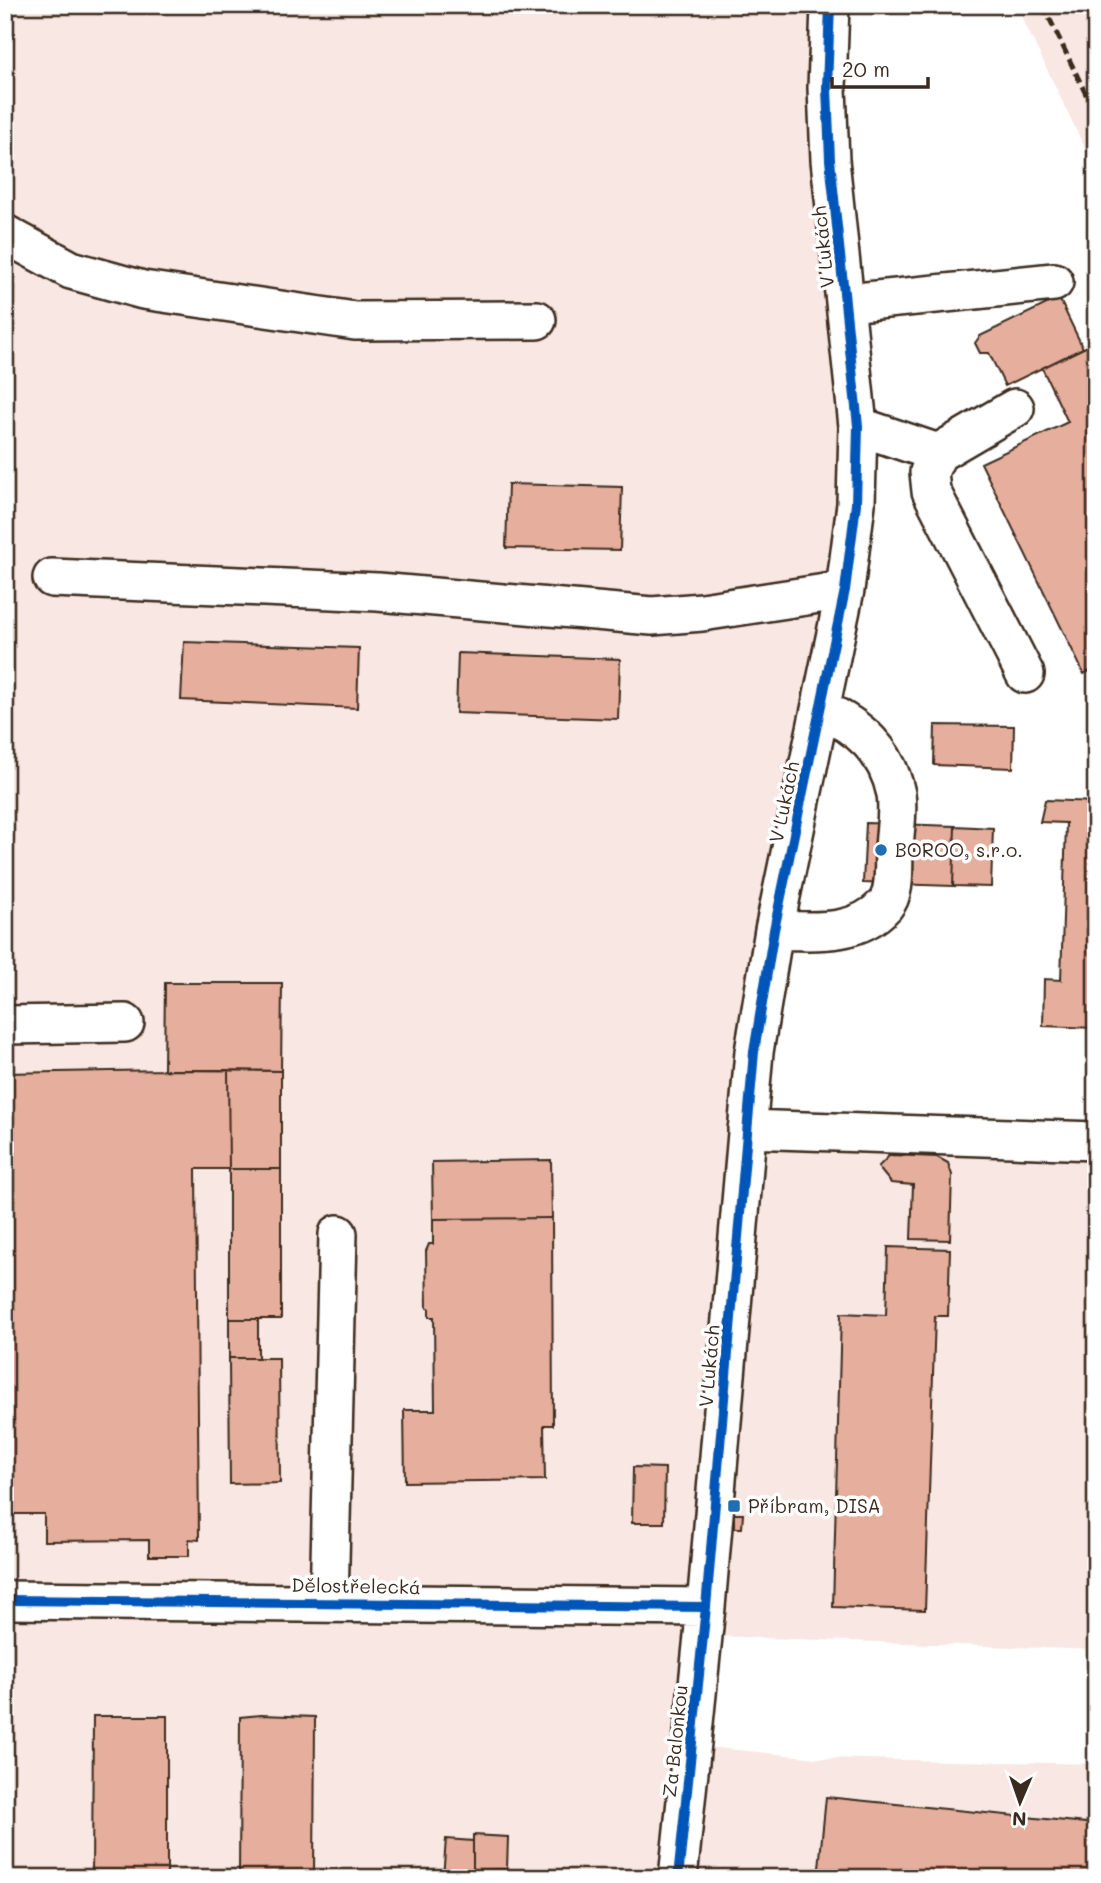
<svg xmlns="http://www.w3.org/2000/svg" width="1101" height="1883" viewBox="0 0 1101 1883" font-family="Mali,sans-serif">
<style>
.built{fill:#f8e7e2}
.building{fill:#e6af9d;stroke:#3b2a1e;stroke-width:2}
.lines{fill:none;stroke-linecap:round;stroke-linejoin:round}
.minor-casing{stroke:#3b2a1e;stroke-width:42}
.minor{stroke:#fff;stroke-width:37}
.rail{stroke:#3b2a1e;stroke-width:5;stroke-dasharray:10 5;stroke-linecap:butt}
.cycleway-casing{stroke:#fff;stroke-width:15}
.cycleway{stroke:#0057b8;stroke-width:10}
.poi-dot{fill:#1f6fb2;stroke:#fff;stroke-width:2.5}
.labels{text-anchor:middle;stroke-width:7;stroke-linejoin:round;paint-order:stroke}
.street-label{font-size:19px;fill:#3b2a1e;stroke:#fff}
.poi-label{font-size:19px;fill:#3b2a1e;stroke:#fff;text-anchor:start}
</style>
<rect width="100%" height="100%" fill="#fff"/>
<filter id="ink" filterUnits="userSpaceOnUse"><feTurbulence type="fractalNoise" baseFrequency=".0143" numOctaves="2"/><feDisplacementMap in="SourceGraphic" scale="14" xChannelSelector="R" yChannelSelector="G"/><feConvolveMatrix kernelMatrix="1 2 1 2 8 2 1 2 1" color-interpolation-filters="sRGB"/></filter>
<g filter="url(#ink)">
<path class="built" d="M5 5H822L847 499 746 1116 1096 1127V1650L715 1636 707 1747 816 1758 1096 1764V1878H5Z
M1016 5H1096V171Z"/>
<path class="building" d="M1059 298 1083 348 1005 386 989 353H980L975 343 980 336Z
M1096 342V668L1084 674 981 463 1068 422 1042 368Z
M508 484 622 487 620 550 506 548Z
M184 642 359 648 357 708 181 700Z
M458 653 620 659 618 719 456 713Z
M935 725 1014 726 1013 768 934 765Z
M1045 800 1096 802V1028L1043 1026 1044 979 1061 980 1066 823 1040 822Z
M866 823 955 826 953 886 863 883Z
M955 826 993 828 991 887 953 886Z
M165 983H282L281 1071 164 1070Z
M164 1070H228L229 1169H196L199 1540 189 1539V1556H149V1540L44 1541V1514H5V1073Z
M228 1070 281 1071V1169H229Z
M890 1155 937 1157 948 1163 952 1175 950 1240 911 1239 913 1185 891 1183 878 1167Z
M551 1160 552 1218 433 1219 432 1162Z
M229 1169H281V1319H229Z
M552 1218 553 1425H544L545 1480 405 1482 404 1410H435L434 1317H429V1308H427L426 1251 429 1244H433V1219Z
M888 1247 950 1249 948 1316H935L925 1610 833 1607 841 1313 886 1315Z
M229 1319H258V1358H229Z
M229 1358H279L280 1483 230 1484Z
M633 1467 665 1468 664 1523H632Z
M734 1514H743L742 1528H734Z
M6 1625 10 1690H8L5 1688Z
M261 1715 315 1717 314 1878H239L240 1717Z
M93 1716H167V1878H92Z
M826 1797 1096 1824V1878H818Z
M473 1835 508 1837 507 1869 473 1870Z
M446 1839 473 1841V1878H443Z"/>
<g class="lines">
<g class="minor-casing">
<path id="minor" d="M5 234 71 270 143 290 355 321 537 320
M847 303 1054 282
M1015 408 938 453 929 472 931 491 1025 674
M858 426 938 453
M52 578 378 592 652 616 702 612 845 590
M774 930C812 931 856 937 885 905 896 892 893 869 894 853 894 835 899 812 896 794 887 750 859 727 821 709
M5 1025 125 1023
M747 1129 1096 1141
M5 1600 706 1607
M329 1603 338 1234
M678 1878 706 1607 754 1052 774 930 845 590 856 504 858 426 830 160 827 88 830 5"/>
</g>
<use href="#minor" class="minor"/>
<path class="rail" d="M1043 5 1096 115"/>
<g class="cycleway-casing">
<path id="cycleway" d="M5 1600 706 1607
M678 1878 706 1607 754 1052 774 930 845 590 856 504 858 426 830 160 827 88 830 5"/>
</g>
<use href="#cycleway" class="cycleway"/>
</g>
</g>
<g class="poi-dot">
<circle cx="881" cy="850" r="7"/>
<rect x="727" y="1499" width="14" height="14" rx="3.5"/>
</g>
<g class="labels">
<g class="street-label">
<text transform="translate(823 247) rotate(-96)" y="7">V Lukách</text>
<text transform="translate(784 802) rotate(-78)" y="7">V Lukách</text>
<text transform="translate(709 1366) rotate(-85)" y="7">V Lukách</text>
<text transform="translate(356 1586) rotate(1)" y="7">Dělostřelecká</text>
<text transform="translate(675 1741) rotate(-84)" y="7">Za Balonkou</text>
</g>
<g class="poi-label">
<text x="895" y="857">BOROO, s.r.o.</text>
<text x="748" y="1513">Příbram, DISA</text>
</g>
</g>
<rect width="1101" height="1883" fill="none" stroke="#fff" stroke-width="28"/>
<rect x="14" y="14" width="1073" height="1855" fill="none" stroke="#3b2a1e" stroke-width="2.5" filter="url(#ink)"/>
<g transform="translate(1020 1802) rotate(182)" stroke="#ffffff" stroke-width="5" paint-order="stroke">
<path d="M0-5L12 26L0 18L-12 26Z" fill="#3b2a1e"/>
<text y="-10" font-size="19" font-weight="bold" text-anchor="middle" fill="#3b2a1e">N</text>
</g>
<path d="M832 77v10h96v-10" fill="none" stroke="#3b2a1e" stroke-width="3.5"/>
<text x="842" y="77" font-size="21" fill="#3b2a1e" stroke="#ffffff" stroke-width="5" paint-order="stroke">20 m</text>
</svg>
